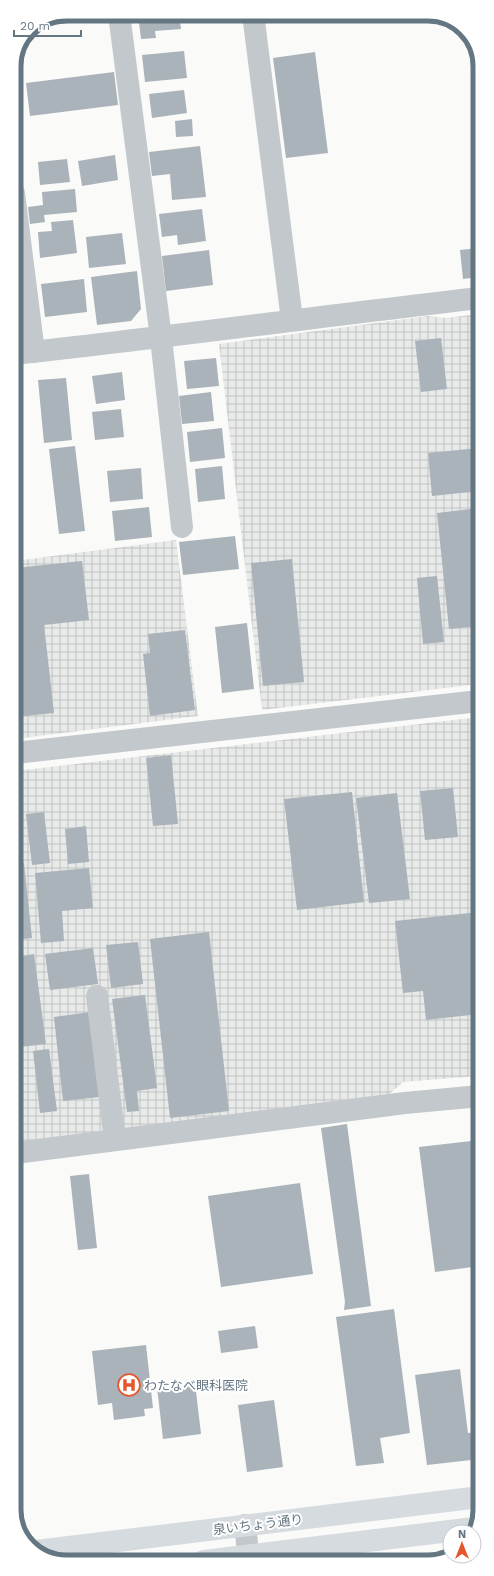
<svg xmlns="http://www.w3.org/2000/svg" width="494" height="1576" viewBox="0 0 494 1576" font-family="'Work Sans','Noto Sans JP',sans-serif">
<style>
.industrial{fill:url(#industrial-grid)}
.building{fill:#aab3b9}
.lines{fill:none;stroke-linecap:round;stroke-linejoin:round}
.minor{stroke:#c3c8cc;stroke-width:22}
.major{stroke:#d6dbdf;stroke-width:22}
.labels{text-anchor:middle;stroke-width:4;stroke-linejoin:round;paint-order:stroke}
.poi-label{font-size:13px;fill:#657683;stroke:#fff;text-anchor:start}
.street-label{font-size:13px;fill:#657683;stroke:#fff}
.rim{fill:none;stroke:#657683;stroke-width:5}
</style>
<defs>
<pattern id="industrial-grid" width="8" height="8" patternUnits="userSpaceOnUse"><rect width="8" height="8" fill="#e8e9e9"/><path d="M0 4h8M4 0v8" fill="none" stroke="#c0c1c2"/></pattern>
</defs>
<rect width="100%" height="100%" fill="#fafaf8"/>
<path class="industrial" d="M479 314V684L262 710 219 344 428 316 446 318Z
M176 540 198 716 15 739V561Z
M479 717V1076L403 1082 386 1097 15 1144V771Z"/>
<path class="building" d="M66 14H100L101 19 36 27Z
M138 14H179L181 29 155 31 156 38 141 39Z
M184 51 187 78 145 82 142 55Z
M315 52 328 153 286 158 273 58Z
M114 72 118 105 30 116 26 83Z
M184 90 187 113 152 118 149 94Z
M192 119 193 136 176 137 175 121Z
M200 146 206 197 172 200 170 174 152 176 149 152Z
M115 155 118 180 82 186 78 161Z
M67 159 70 182 40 185 38 162Z
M75 189 77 212 44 215 45 222 30 224 28 207 43 205 42 192Z
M202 209 206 241 178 245 177 235 162 237 159 214Z
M73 220 77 253 40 258 38 232 52 231 51 222Z
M122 233 126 264 89 268 86 237Z
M479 248V277L463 279 460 250Z
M209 250 213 285 166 291 162 256Z
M137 271 141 309 131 321 97 325 91 277Z
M84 279 87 312 45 317 41 284Z
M441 338 447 389 421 392 415 341Z
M216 358 219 386 187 389 184 361Z
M122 372 125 400 96 404 92 376Z
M66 378 72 440 44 443 38 380Z
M211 392 214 421 182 424 179 396Z
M121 409 124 437 95 440 92 412Z
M222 428 225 458 190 462 187 432Z
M75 446 85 531 59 534 49 449Z
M479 448V491L432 496 428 453Z
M222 466 225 499 198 502 195 469Z
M141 468 143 499 110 502 107 471Z
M149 507 152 537 115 541 112 511Z
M479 508V626L449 629 437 513Z
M235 536 239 569 183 575 179 542Z
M292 559 304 682 263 686 251 563Z
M82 561 89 620 44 625 54 713 15 717V568Z
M437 576 444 642 423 644 417 578Z
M247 623 254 689 222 693 215 627Z
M185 630 195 710 150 716 143 654 150 653 148 634Z
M171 755 178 824 153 826 146 758Z
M453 788 458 837 425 840 420 791Z
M352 792 364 902 297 910 284 799Z
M397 793 410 899 369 903 356 798Z
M44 812 50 863 32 865 26 814Z
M86 826 89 862 68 864 65 829Z
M24 863 32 938 15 940V864Z
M89 868 93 908 62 911 64 941 41 943 35 873Z
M479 912V1014L426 1020 423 991 403 993 395 921Z
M209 932 229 1111 170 1118 150 939Z
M138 942 143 984 111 988 106 945Z
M93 948 98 984 50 990 45 954Z
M34 954 46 1044 20 1047 22 1065 15 1066V957Z
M145 995 157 1088 137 1091 139 1111 127 1112 112 999Z
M90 1012 99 1097 63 1101 54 1017Z
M49 1049 57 1111 40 1113 33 1051Z
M347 1124 371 1306 344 1310 345 1302 321 1128Z
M480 1140V1266L435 1272 419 1147Z
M89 1174 97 1248 78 1250 70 1176Z
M300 1183 313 1274 221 1287 208 1196Z
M394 1309 410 1433 380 1438 384 1463 356 1466 336 1317Z
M255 1326 258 1348 221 1353 218 1331Z
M146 1345 153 1408 144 1409 145 1416 114 1420 112 1403 98 1405 92 1351Z
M460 1369 468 1433 480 1432V1459L427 1465 415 1375Z
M195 1383 201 1434 163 1439 157 1387Z
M274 1400 283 1467 247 1472 238 1405Z"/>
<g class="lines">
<path class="minor" d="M119 14 161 338 182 527
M253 14 292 320
M14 193 34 352
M14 354C169 337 324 316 479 298
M15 753 479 701
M97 996 115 1140
M15 1153 405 1103 480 1096
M245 1525 249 1561"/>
<path class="major" d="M36 1551 480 1497
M204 1561 474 1528"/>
</g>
<defs>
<g id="hospital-ring" transform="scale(1.15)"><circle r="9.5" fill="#fff" stroke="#e4572e" stroke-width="1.5"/><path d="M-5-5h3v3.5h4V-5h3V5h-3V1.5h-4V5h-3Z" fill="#e4572e"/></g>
</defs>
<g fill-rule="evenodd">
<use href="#hospital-ring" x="129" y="1385"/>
</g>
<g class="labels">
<g class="poi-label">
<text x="144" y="1390">わたなべ眼科医院</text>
</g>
<g class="street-label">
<text transform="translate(258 1524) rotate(-7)" y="5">泉いちょう通り</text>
</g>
</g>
<path d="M0 0H494V1576H0ZM66 21H428A45 45 0 0 1 473 66V1510A45 45 0 0 1 428 1555H66A45 45 0 0 1 21 1510V66A45 45 0 0 1 66 21Z" fill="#fff" fill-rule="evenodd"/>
<path class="rim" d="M66 21H428A45 45 0 0 1 473 66V1510A45 45 0 0 1 428 1555H66A45 45 0 0 1 21 1510V66A45 45 0 0 1 66 21Z"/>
<g transform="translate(462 1544)"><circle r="19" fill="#ffffff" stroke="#c1c8cd"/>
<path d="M0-3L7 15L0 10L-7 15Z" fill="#e4572e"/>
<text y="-6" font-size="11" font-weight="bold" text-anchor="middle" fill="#657683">N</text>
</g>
<path d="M14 30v6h67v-6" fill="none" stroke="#657683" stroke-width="2"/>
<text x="20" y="30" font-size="12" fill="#657683" stroke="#ffffff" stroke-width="3" paint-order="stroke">20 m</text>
</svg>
